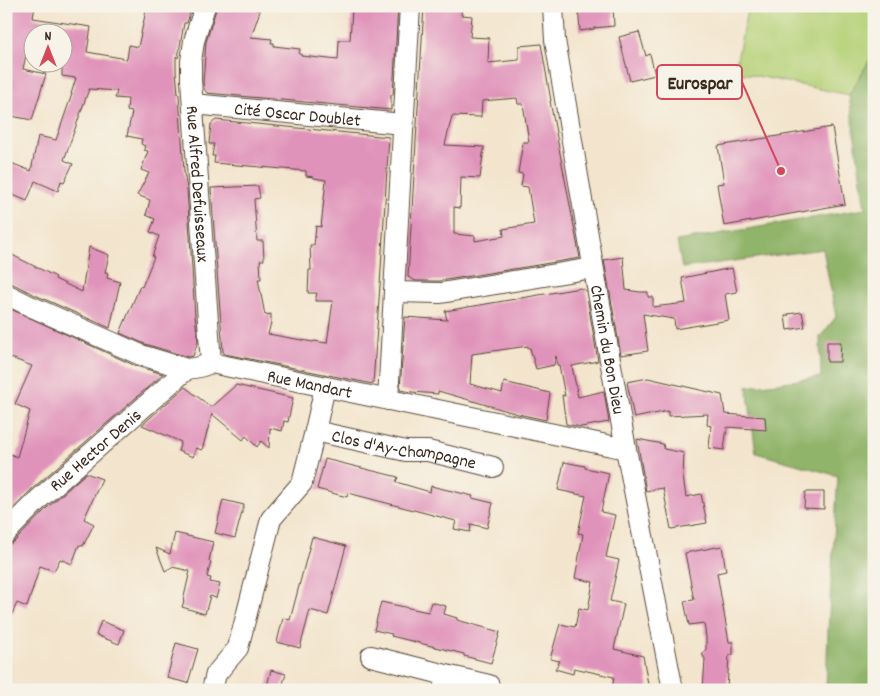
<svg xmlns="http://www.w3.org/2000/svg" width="880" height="696" viewBox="0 0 880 696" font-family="Dekko,sans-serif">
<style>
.green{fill:#b6d279;stroke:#787e4c}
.forest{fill:#90b469;stroke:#666f44}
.building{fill:#e093ba;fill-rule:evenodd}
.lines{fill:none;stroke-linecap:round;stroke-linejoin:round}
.minor-casing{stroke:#574638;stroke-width:22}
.minor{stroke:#fff;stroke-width:20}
.labels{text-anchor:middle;stroke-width:5;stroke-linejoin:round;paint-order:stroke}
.street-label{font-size:18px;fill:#3b2a1e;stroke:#f7f3e8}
.leader{fill:none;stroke:#d1495b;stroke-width:2}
.callout-dot{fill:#d1495b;stroke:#f7f3e8;stroke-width:2}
.callout{fill:#f7f3e8;stroke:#d1495b;stroke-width:2}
.callout-label{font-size:19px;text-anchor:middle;font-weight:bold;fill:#3b2a1e}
</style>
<rect width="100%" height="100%" fill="#f7f3e8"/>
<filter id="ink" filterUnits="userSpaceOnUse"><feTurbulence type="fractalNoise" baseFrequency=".02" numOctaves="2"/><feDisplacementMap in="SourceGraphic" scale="10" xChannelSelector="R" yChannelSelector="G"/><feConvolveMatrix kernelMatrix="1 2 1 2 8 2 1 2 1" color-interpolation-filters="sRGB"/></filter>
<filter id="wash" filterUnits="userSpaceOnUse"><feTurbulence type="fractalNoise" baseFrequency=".0096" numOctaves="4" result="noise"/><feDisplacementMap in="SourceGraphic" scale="20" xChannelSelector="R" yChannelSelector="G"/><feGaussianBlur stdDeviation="1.12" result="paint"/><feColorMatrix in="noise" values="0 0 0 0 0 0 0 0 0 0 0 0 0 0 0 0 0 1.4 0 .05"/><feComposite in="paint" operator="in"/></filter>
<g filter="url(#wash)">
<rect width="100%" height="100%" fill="#f3e5cd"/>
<path class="green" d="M748 6H874V53L849 95 748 74H734Z"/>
<path class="forest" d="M874 53V690H826L828 630 838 476 756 453 747 387 821 377 820 337 836 317 823 249 682 268 677 241 865 209 849 95Z"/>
<g id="blocks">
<path class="building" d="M6 6H35L33 18 91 27 87 52 127 59 129 45 138 47 147 6H192L187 23H184L178 58 176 56V71L178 94H179L184 171 187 190 195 316 198 341 193 356 188 357 145 344 120 333 140 286 142 287 154 257H152L159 236 150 232 155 219 146 215 150 200 137 195 149 173 141 170 148 151 144 150 145 146 141 144 142 139 127 136 132 112 127 111 128 99 115 98 117 91 89 89 64 160 73 164 64 182 61 181 58 191 35 181 27 201 6 192V161L31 171 38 136 56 140 72 94H71L76 78 62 76V32H31L23 69 46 74 32 120 6 115Z
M217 6H247L260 11 251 37 272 39 271 43H274V46L300 49 299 54H301V56L338 60 339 40H350L352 9H353L354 6H398L393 95H391V110L207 93 204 89 203 83 206 42Z
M424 6H462L461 15 472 16 470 37 489 38 488 63 519 60V46L541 44 551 101H550L580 258 440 281H416L408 277ZM517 98 518 104H523L529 142H523L518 173 523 174 521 186 528 187 534 224 503 229 504 236 475 241V236L454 234V207L460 208 461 177 480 178 484 147 445 145 452 116 481 117 482 101Z
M578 6H613L614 26 594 28V29L580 31Z
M639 32 646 56 650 54 655 75 630 81 619 37Z
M216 120 389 137 380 285 373 384 225 354 223 352 211 188 258 186 260 198 254 199 257 241H263L264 260H260L261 279H258L265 315 271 314V323L268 334 313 342 314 341 327 343 333 301H315L317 293H308L309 270H311L310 245H314L316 226 321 227 326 180 314 178V177L306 176V171L214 163 215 156H212L214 144H209L211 124Z
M832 127 845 204 724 226 717 184 724 183 718 146Z
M89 247 109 255 105 272 108 273 107 278 120 282 110 328 35 295 11 283 6 282V252L56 277 55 279 82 292Z
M623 257 626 290 640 292H648V297H653V307L686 303 682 278 732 268 737 292 725 294 729 320 675 329 674 319 643 314 648 351 621 355 604 260Z
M580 288 586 291 598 361 572 366 578 397 604 391 609 422 581 427 566 424 562 395 565 396 559 365H557L556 356 554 365 536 369 530 348H528V346L472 354 470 384 502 393 504 382 550 393 546 420 518 414 438 391V394L412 392 400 390 405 317 447 320 445 311Z
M6 307 136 366 163 374 32 489 6 516V452L17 457 30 411 15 404 32 366 6 356Z
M802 312 805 327 787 330 785 316 789 315 788 314Z
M827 342H841L840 362H827Z
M648 378 722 395 725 414 765 417 766 430 727 427 724 450 709 448 711 426 707 425 708 414 668 416V411L634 418 627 382Z
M236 385 293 398 288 422 284 421 282 431 270 428 269 448 261 441 257 447 246 436 243 440 212 414 202 450 196 448 193 457 178 451 181 442 142 425 185 387 211 407Z
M637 439 663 444 664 449 684 453 683 477 686 497 701 494 707 523 671 529 663 488 646 491Z
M325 459 398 477 396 482 430 492 431 486 473 496 472 498 493 503 487 528 471 524 470 532 454 529 456 521 348 493 347 497 317 489Z
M564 462 585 466V468L609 473 601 512 615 515 606 557 619 560 610 601 624 604 614 649 643 656 649 690H612L614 677 574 668 573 674 555 669 560 661 550 659 560 624 575 627 579 608 588 610 593 582 575 578 583 534 578 533 586 496 558 490Z
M86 473 102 479 84 519 94 524 83 546 79 545 72 564 60 559 54 571 40 566 27 607 17 603 6 627V545L10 544 15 541 48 507Z
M805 492H824V509L804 508Z
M223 500 244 505 235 538 215 533Z
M175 533 213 542 209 561 211 562 207 577 211 578 210 582 220 584 216 598 210 596 205 614 182 607 184 601H183L190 571 172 567 165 571 156 548 170 554Z
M312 537 346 546 328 615 310 610 300 648 277 642 283 618 290 620Z
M722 546 726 571 717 573 729 642H733V655H729L727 690H703L705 659 702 654 706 649V637L704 623 689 625 684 601 694 600 685 553Z
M381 602 428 612 431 602 446 606 444 614 457 618V620L500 632 491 663 464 656V654L391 636 392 634 374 630Z
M101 621 124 630 119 644 96 635Z
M176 643 198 649 188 683 167 678Z
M271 670 286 674 281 690H266Z"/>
</g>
</g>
<g filter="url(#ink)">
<use href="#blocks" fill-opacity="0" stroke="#574638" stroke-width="1"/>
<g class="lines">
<g class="minor-casing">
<g id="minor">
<path id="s1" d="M205 6 194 41 191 61V80L211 363"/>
<path id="s2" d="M553 6 555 40 592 259 626 449 673 690"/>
<path id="s3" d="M193 104 403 124"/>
<path d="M394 292 441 293 593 268"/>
<path id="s4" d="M6 294 30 306 141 355 187 369 200 367 211 363 626 449"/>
<path d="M388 400 410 6"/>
<path id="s5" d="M315 431 406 451H428L493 467"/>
<path id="s6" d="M6 533 40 498 187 369"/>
<path d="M371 656 446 675 443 690"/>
<path d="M446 675 489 685"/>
<path d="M212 690 216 674 238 648 271 519 302 483 315 431 325 387"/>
</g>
</g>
<use href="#minor" class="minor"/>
</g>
</g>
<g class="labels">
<g class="street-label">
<text dy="6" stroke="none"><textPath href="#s3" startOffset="105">Cité Oscar Doublet</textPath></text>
<text dy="6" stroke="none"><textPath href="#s1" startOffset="180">Rue Alfred Defuisseaux</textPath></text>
<text dy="6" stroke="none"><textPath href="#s2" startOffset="348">Chemin du Bon Dieu</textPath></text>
<text dy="6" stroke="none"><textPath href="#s4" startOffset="322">Rue Mandart</textPath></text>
<text dy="6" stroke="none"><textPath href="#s5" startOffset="91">Clos d'Ay-Champagne</textPath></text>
<text dy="6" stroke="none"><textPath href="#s6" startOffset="122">Rue Hector Denis</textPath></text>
</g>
</g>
<path class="leader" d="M781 171L742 82"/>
<circle class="callout-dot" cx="781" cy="171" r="5"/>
<rect class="callout" x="657" y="65" width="85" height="34" rx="5"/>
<g class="callout-label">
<text x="700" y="89">Eurospar</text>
</g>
<rect width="880" height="696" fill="none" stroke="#f7f3e8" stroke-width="25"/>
<g transform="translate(48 48)"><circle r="24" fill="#f7f3e8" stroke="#aca397"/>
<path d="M0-4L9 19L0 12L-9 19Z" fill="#d1495b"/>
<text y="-8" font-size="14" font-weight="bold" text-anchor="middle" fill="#3b2a1e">N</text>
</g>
</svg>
